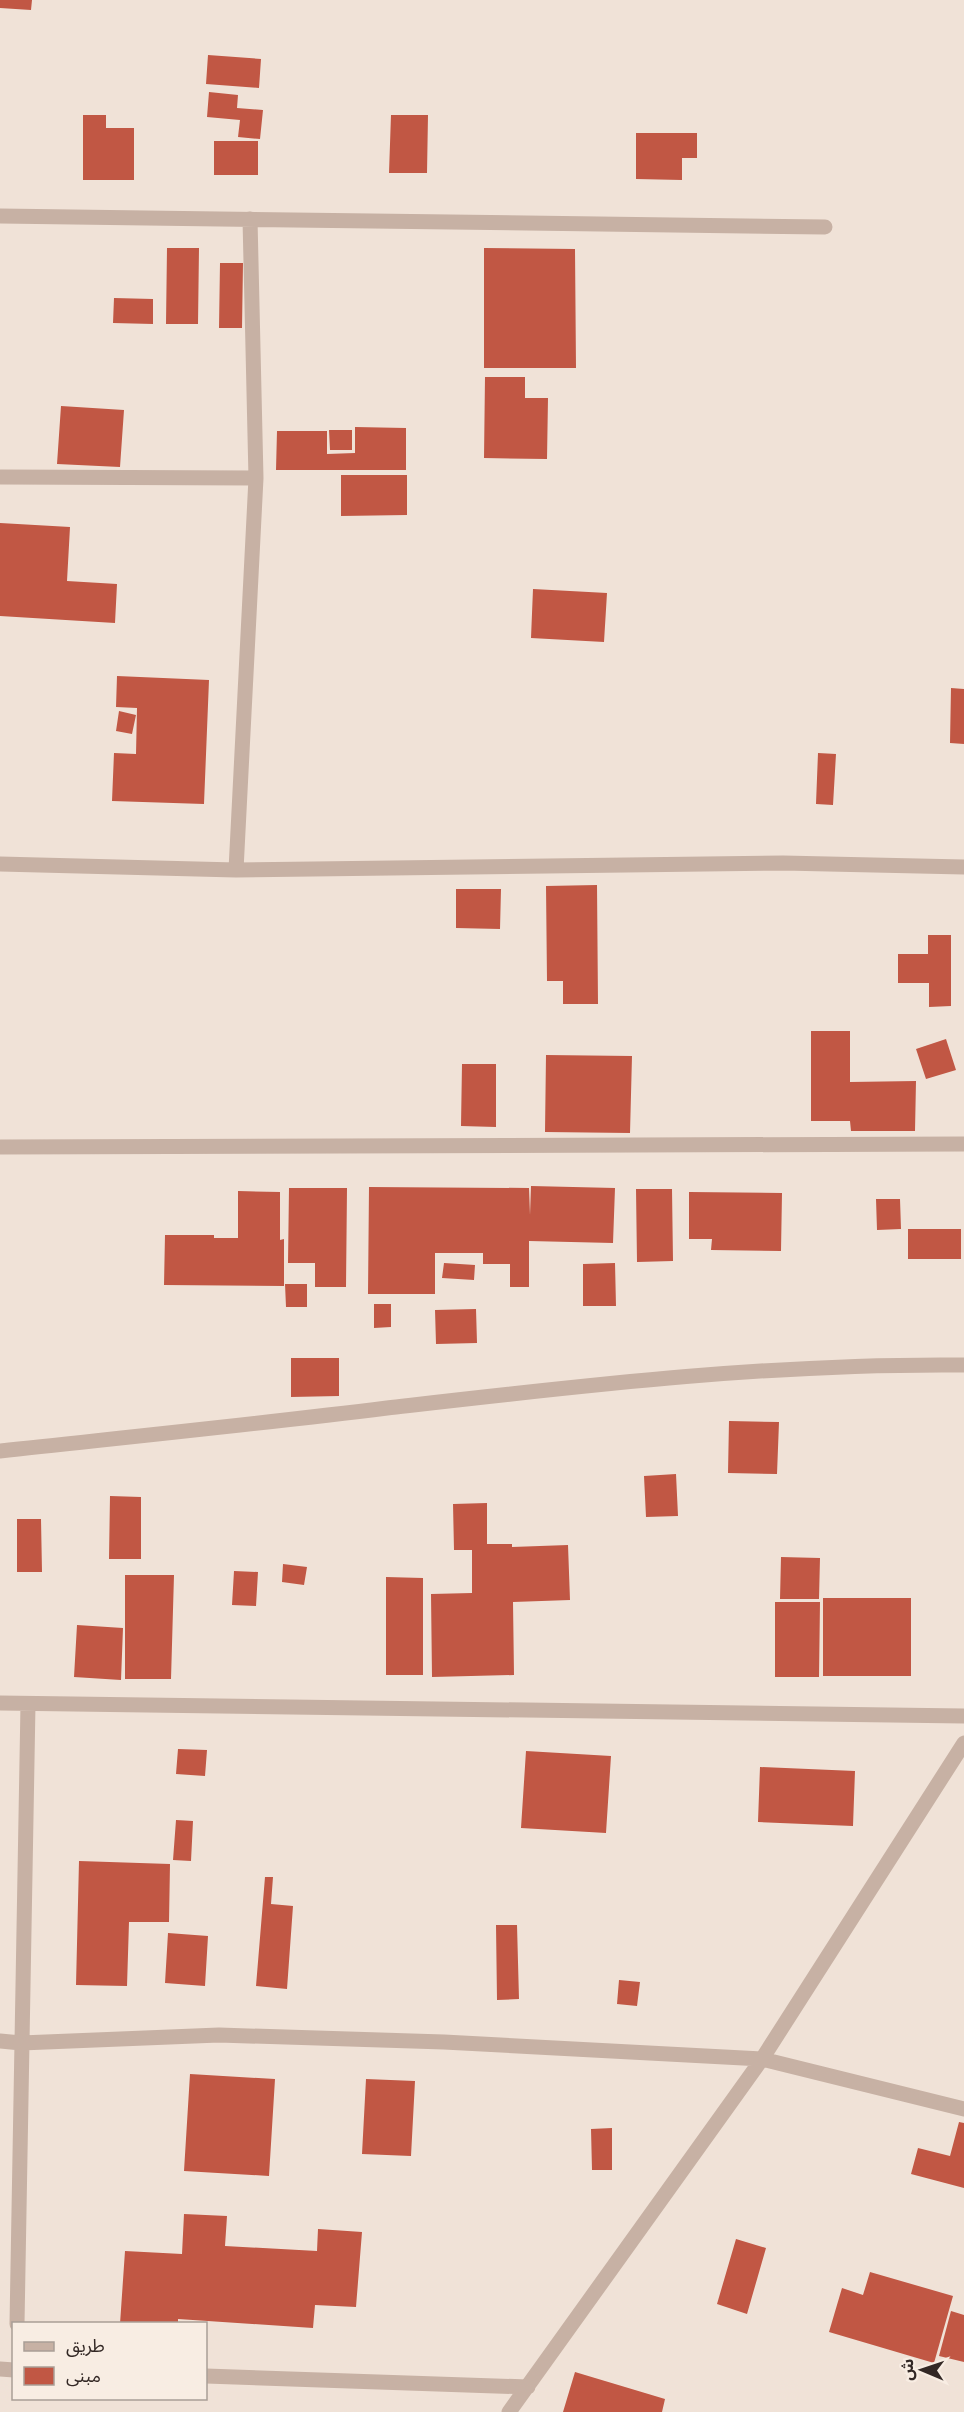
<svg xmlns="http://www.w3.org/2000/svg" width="964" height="2412" viewBox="0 0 964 2412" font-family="'Noto Sans','Noto Sans Arabic',sans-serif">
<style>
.building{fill:#c15744}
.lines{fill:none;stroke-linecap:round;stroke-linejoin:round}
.minor{stroke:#c7b1a4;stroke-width:15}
</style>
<rect width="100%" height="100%" fill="#f0e2d7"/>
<path class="building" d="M0 0H32L31 10 0 8Z
M208 55 261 59 259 88 206 84Z
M209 92 238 95 237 108 263 110 260 139 238 137 240 120 207 117Z
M83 115H106V128H134V180H83Z
M391 115H428L427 173H389Z
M636 133H697V158H682V180L636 179Z
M214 141H258V175H214Z
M167 248H199L198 324H166Z
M484 248 575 249 576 368H484Z
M220 263H243L242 328H219Z
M114 298 153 299V324L113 323Z
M485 377H525V398H548L547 459 484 458Z
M61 406 124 410 120 467 57 464Z
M355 427 406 428V470H276L277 431H327V454L355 453Z
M329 430H352V450H330Z
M341 475H407V515L341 516Z
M0 523 70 527 67 581 117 584 115 623 0 616Z
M533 589 607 593 604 642 531 638Z
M117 676 209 680 204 804 112 801 114 753 136 754 137 708 116 707Z
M951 688 964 689V744L950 743Z
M119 711 136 715 132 734 116 731Z
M818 753 836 754 833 805 816 804Z
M597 885 598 1004H563V981H547L546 886Z
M456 889H501L500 929 456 928Z
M928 935H951V1006L929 1007V983H898V954H928Z
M811 1031H850V1082L916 1081 915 1131H851L850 1121H811Z
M946 1039 956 1070 926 1079 916 1049Z
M546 1055 632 1056 630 1133 545 1132Z
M462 1064H496V1127L461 1126Z
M531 1186 615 1188 613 1243 529 1241V1287H510V1264H483V1253H435V1294H368L369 1187 529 1188 530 1215Z
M289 1188H347L346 1287H315V1263H288Z
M636 1189H672L673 1261 637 1262Z
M238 1191 280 1192V1240L284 1239V1286L164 1285 165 1235H214V1238H238Z
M689 1192 782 1193 781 1251 711 1250 712 1239H689Z
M876 1199H900L901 1229 877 1230Z
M908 1229H961V1259H908Z
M444 1263 475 1265 474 1280 442 1278Z
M615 1263 616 1306H583V1264Z
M285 1284H307V1307H286Z
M374 1304H391V1327L374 1328Z
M476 1309 477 1343 436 1344 435 1310Z
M291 1358H339V1396L291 1397Z
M729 1421 779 1422 777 1474 728 1473Z
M676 1474 678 1516 646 1517 644 1476Z
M110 1496 141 1497V1559H109Z
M487 1503V1544H512V1547L568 1545 570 1600 513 1602 514 1675 432 1677 431 1594 472 1593V1550H454L453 1504Z
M17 1519H41L42 1572H17Z
M781 1557 820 1558 819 1599H780Z
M283 1564 307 1567 304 1585 282 1582Z
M234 1571 258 1572 256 1606 232 1605Z
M125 1575H174L171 1679H125Z
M386 1577 423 1578V1675H386Z
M823 1598H911V1676H823Z
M775 1602H820L819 1677H775Z
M77 1625 123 1628 121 1680 74 1677Z
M178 1749 207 1750 205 1776 176 1774Z
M526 1751 611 1756 606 1833 521 1828Z
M760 1767 855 1771 853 1826 758 1822Z
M176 1820 193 1821 191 1861 173 1860Z
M79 1861 170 1864 169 1922H129L127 1986 76 1985Z
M265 1877H273L271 1904 293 1906 287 1989 256 1986Z
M496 1925H517L519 1999 497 2000Z
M168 1933 208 1936 205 1986 165 1983Z
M619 1980 640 1982 637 2006 617 2004Z
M190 2074 275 2079 269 2176 184 2171Z
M366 2079 415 2081 411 2156 362 2154Z
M959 2122 964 2123V2188L911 2174 918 2148 950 2156Z
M612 2128V2170H592L591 2129Z
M184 2214 227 2216 225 2246 317 2251 318 2229 362 2232 356 2307 315 2305 313 2328 178 2319V2324H120L125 2251 182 2254Z
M736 2239 766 2248 747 2314 717 2304Z
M870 2272 953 2296 934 2363 829 2332 842 2288 863 2295Z
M951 2311 964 2315V2362L939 2356Z
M575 2372 665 2399 662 2412H563Z"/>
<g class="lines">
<path class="minor" d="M0 216 825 227
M0 477 256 478
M0 864 236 870 783 863 964 867
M236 870 256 478 250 219
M0 1147 964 1144
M0 1451C129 1437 258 1424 387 1408 579 1386 771 1363 964 1365
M0 1703 964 1716
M0 2041 21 2043 219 2035 444 2042 762 2059 964 2109
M17 2324 28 1704
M0 2369 14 2370
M206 2376 528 2387
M509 2412 762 2059 964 1743"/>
</g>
<rect x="12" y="2322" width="195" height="78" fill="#f8ede3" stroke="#a99e97" stroke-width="1.5"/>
<rect x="24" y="2342" width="30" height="9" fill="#c7b1a4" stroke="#a99e97" stroke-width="1.5"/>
<text x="66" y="2352" font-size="18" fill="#332825">طريق</text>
<rect x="24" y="2367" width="30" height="18" fill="#c15744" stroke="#a99e97" stroke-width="1.5"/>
<text x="66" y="2382" font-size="18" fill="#332825">مبنى</text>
<g transform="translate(922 2370) rotate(272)" stroke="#f8ede3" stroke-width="4.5" paint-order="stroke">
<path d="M0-4.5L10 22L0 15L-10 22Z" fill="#332825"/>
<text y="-9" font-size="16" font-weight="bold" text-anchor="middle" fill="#332825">ش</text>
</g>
</svg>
